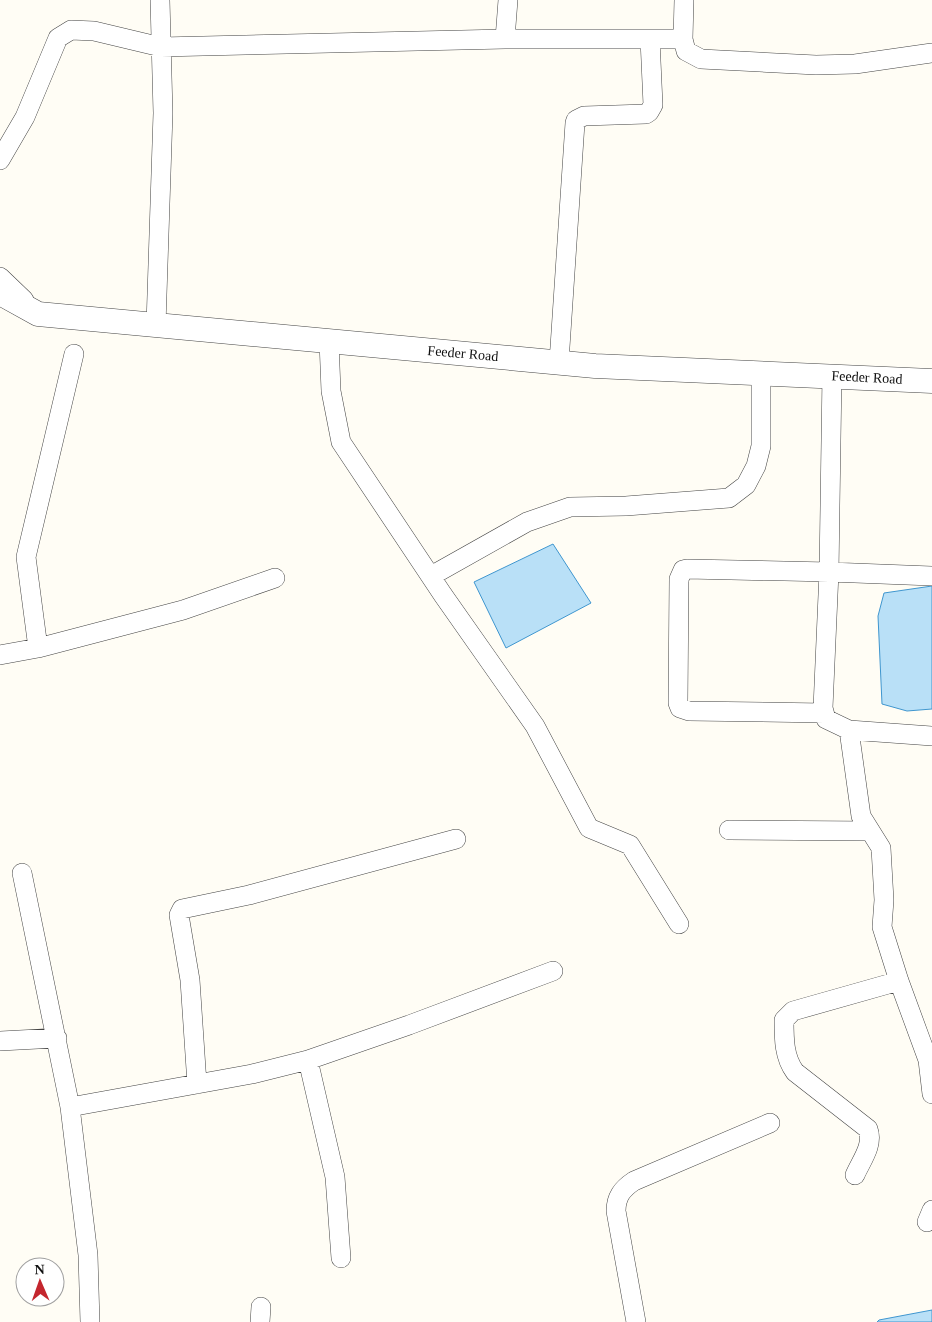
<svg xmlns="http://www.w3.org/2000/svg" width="932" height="1322" viewBox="0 0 932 1322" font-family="'Times New Roman',serif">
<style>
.water{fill:#b9e0f7;stroke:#3f96cf}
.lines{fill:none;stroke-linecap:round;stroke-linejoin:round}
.minor-casing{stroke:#444;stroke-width:20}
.tertiary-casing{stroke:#444;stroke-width:25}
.minor{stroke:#fff;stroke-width:19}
.tertiary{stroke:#fff;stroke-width:24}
.labels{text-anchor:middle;stroke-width:5;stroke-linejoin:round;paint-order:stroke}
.street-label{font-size:14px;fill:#111;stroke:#fff}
</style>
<rect width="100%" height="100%" fill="#fffdf5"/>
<path class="water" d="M553 544 591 603 506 648 474 582Z
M932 586V709L907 711 882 704 878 616 884 593Z
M932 1310V1322H877L879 1320Z"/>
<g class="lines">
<g class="minor-casing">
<path id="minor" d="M684 0 683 39 686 51 701 59 816 65 855 64 932 53
M505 39H683
M0 160 25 117 58 38 71 30 94 31 161 47 505 39 508 0
M0 277 24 300
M156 325 163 113 160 0
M329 341 331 391 341 442 443 595 535 726 589 828 630 845 679 924
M559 362 575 123 576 120 584 116 646 114 649 112 653 105 650 39
M431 576 527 522 570 507 626 506 729 498 746 485 756 466 761 446V372
M932 576 829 572 823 708 826 719 849 730 932 736
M38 648 26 557 74 354
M0 655 38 648 183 610 275 578
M824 713 689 711 680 708 678 703 679 579 683 570 687 569 829 572 832 375
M849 730 861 816 881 848 884 900 882 927 899 981 928 1060 932 1094
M729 830 870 831
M22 873 70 1107 88 1255 90 1322
M0 1041 57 1038
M308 1060 409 1025 553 971
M197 1084 190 980 179 915 182 909 249 895 456 839
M70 1107 252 1074 308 1060 335 1177 341 1258
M855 1175C861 1161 874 1145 868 1129L795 1072C784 1057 784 1039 784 1020L793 1011 899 981
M927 1222 932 1210
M260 1322 261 1307
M636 1322 616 1211C616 1197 622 1189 634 1181L770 1123"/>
</g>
<g class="tertiary-casing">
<path id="tertiary" d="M0 293 38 314 595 366 932 381"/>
</g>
<use href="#minor" class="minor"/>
<use href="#tertiary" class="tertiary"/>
</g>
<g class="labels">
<g class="street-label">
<text transform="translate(463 353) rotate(5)" y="5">Feeder Road</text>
<text transform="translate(867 377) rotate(3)" y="5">Feeder Road</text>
</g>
</g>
<g transform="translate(40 1282) rotate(358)"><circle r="24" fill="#ffffff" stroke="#a0a0a0"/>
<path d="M0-4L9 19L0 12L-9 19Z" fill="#c4262e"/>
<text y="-8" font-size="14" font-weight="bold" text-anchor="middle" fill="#111111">N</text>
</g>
</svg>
